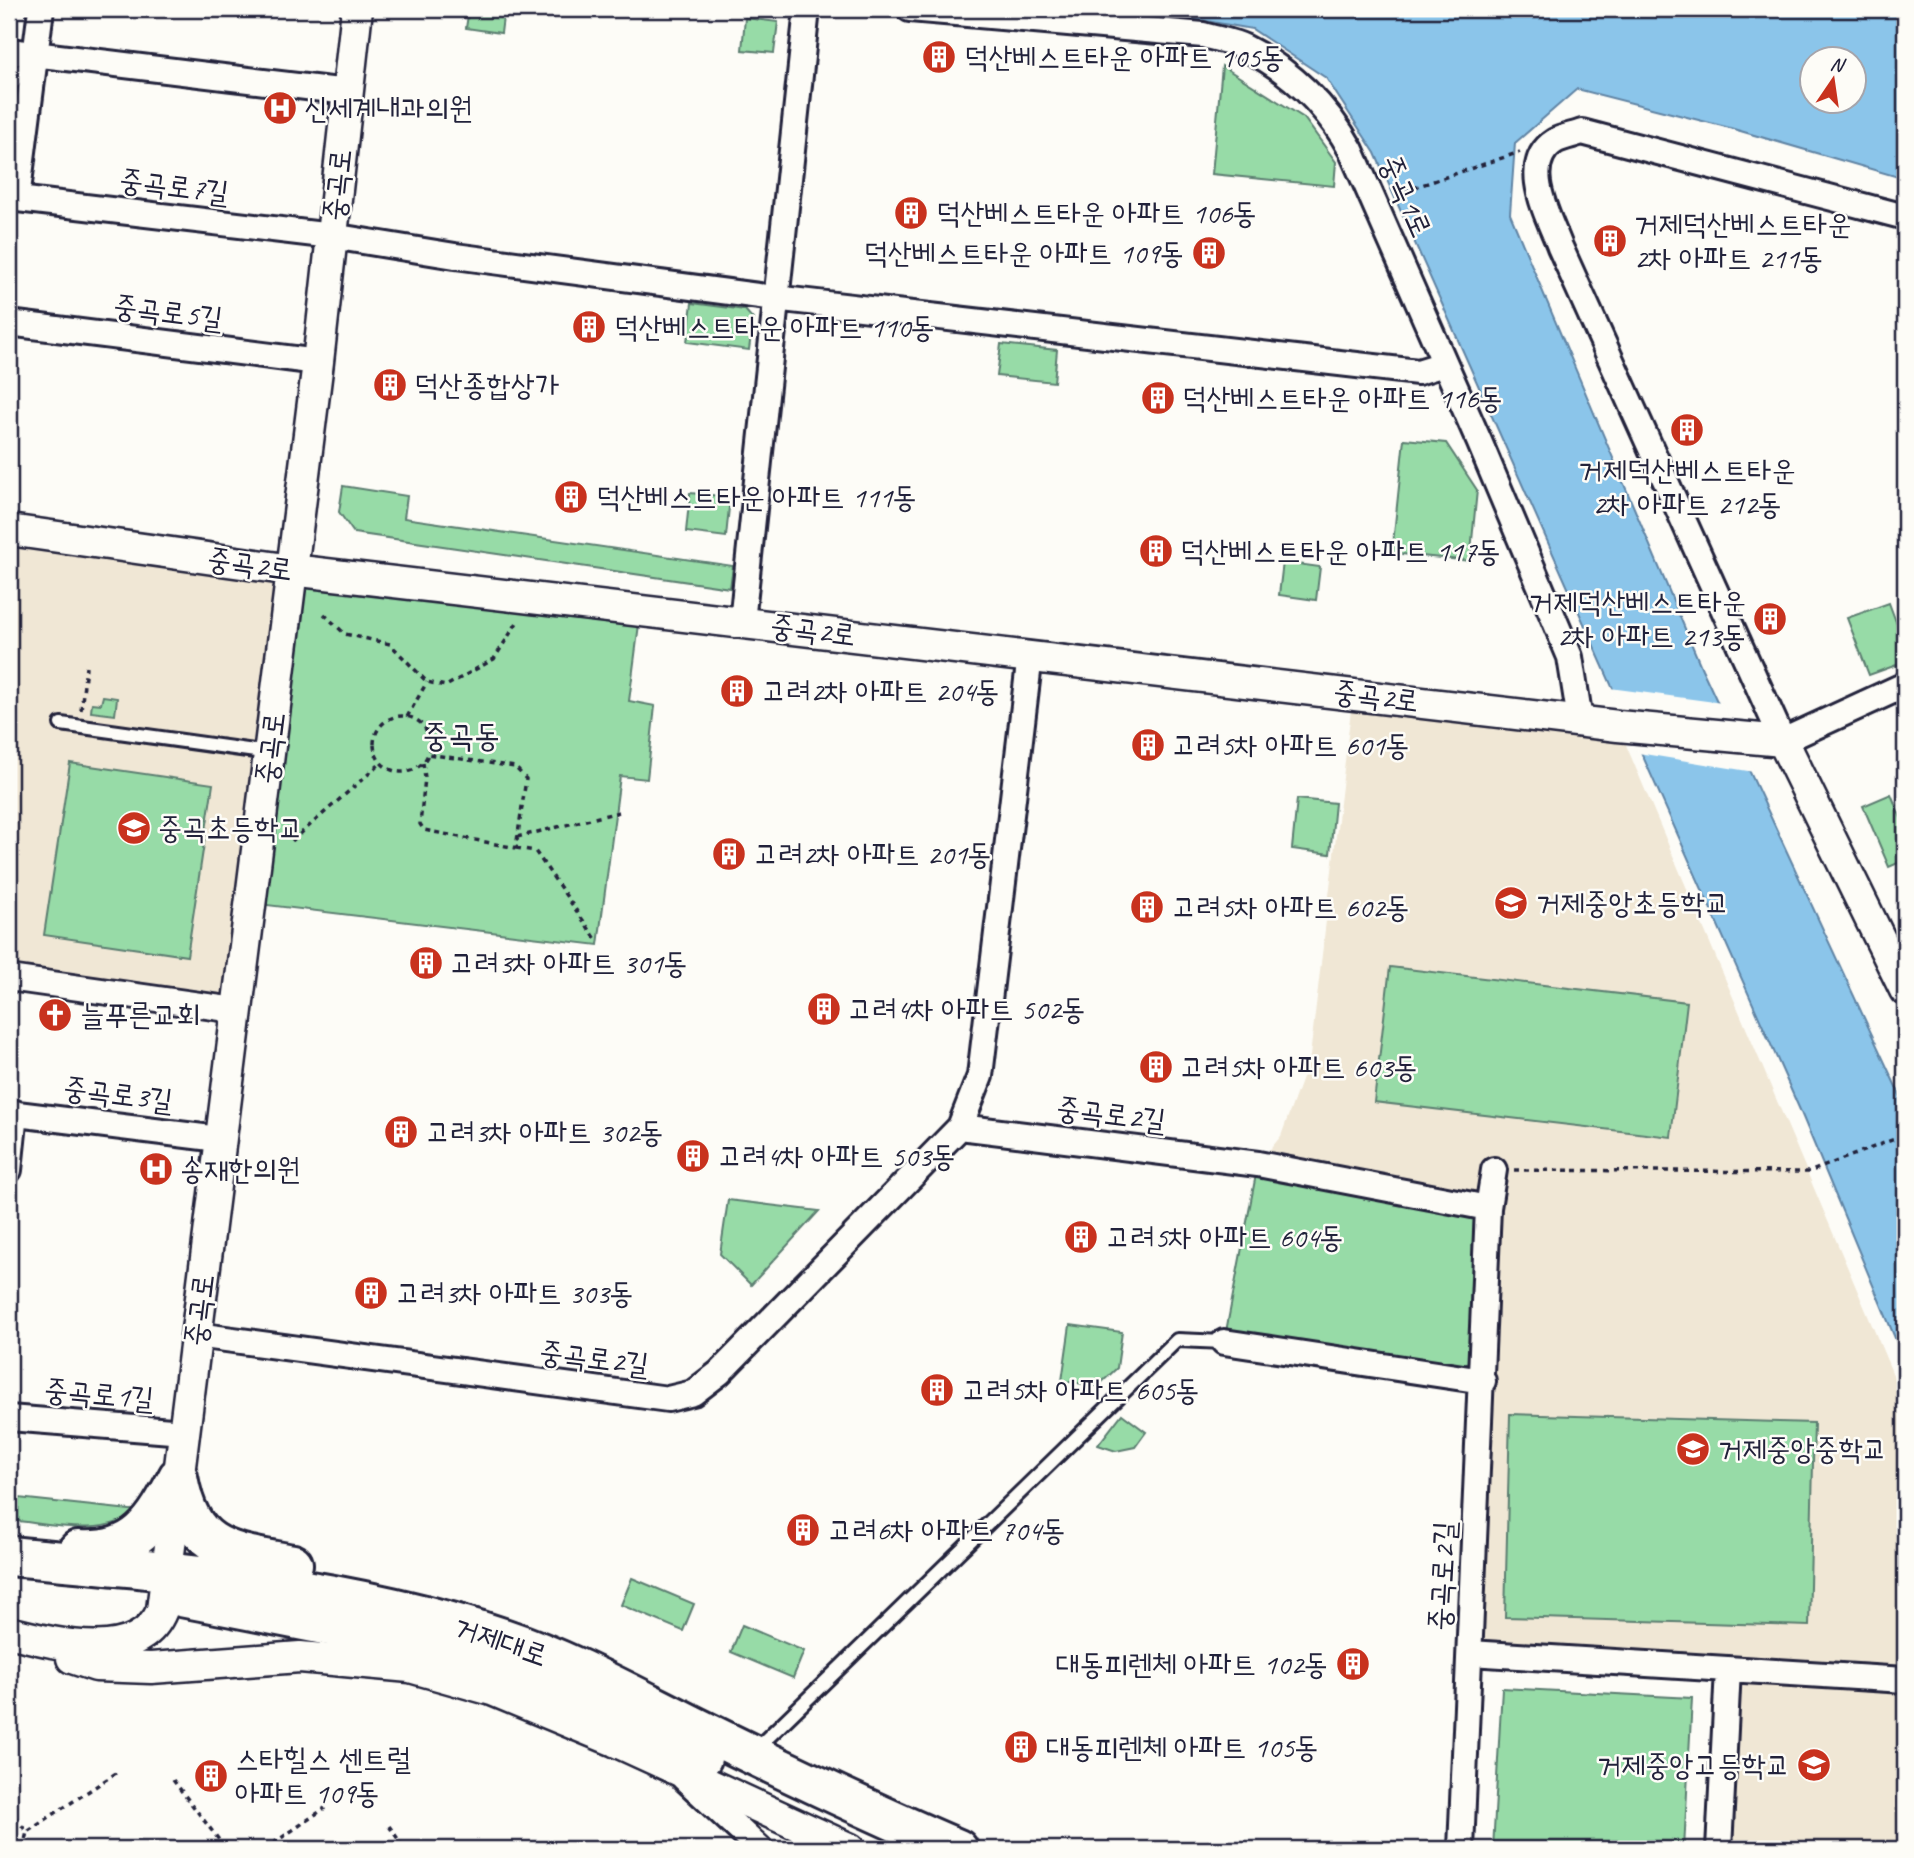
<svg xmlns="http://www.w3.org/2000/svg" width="1914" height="1858" viewBox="0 0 1914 1858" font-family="Caveat,'Poor Story',sans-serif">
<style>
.built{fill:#f0e7d5}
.green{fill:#97dba7;stroke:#5c7e71;stroke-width:2}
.water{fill:#8bc5ea;stroke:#6184a4;stroke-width:2;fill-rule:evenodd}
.pier{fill:#fdfcf7}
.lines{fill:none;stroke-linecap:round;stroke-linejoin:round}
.service-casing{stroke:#22223b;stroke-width:18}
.minor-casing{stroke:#22223b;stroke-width:30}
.tertiary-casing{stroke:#22223b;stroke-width:35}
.primary-casing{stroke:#22223b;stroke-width:44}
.path{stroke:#22223b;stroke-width:3.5;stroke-dasharray:5 5;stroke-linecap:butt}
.service{stroke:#fdfcf7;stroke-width:12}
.minor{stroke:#fdfcf7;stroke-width:24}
.tertiary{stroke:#fdfcf7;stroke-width:30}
.primary{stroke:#fdfcf7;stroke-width:38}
.labels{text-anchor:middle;stroke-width:5;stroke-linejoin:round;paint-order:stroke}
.poi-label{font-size:30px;fill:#22223b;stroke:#fdfcf7;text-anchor:start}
.street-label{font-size:30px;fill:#22223b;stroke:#fdfcf7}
.neighbourhood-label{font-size:32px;fill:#22223b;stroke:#fdfcf7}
</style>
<rect width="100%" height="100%" fill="#fdfcf7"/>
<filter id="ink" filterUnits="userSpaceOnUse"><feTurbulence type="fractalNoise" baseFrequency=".0143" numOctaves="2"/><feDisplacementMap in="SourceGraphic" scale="14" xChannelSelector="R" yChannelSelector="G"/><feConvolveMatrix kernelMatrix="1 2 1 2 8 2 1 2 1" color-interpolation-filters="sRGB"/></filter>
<g filter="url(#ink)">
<path class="built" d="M9 530 292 570 235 1010 9 978Z
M1353 693 1618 726 1905 1403V1849H1719L1728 1669 1470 1653 1483 1381 1258 1164 1281 1136 1310 1056Z"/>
<path class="green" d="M469 9H504L501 33 466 28Z
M745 18 778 22 774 53 742 50Z
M1222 66 1304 118 1336 162 1334 186 1212 174Z
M692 303 745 310 753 319 749 350 687 342Z
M1001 344 1057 350 1054 382 997 376Z
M1404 439 1446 443 1477 490 1470 561 1392 553Z
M343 486 407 496 404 518 733 566 730 588 354 533 339 512Z
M690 493 730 497 726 537 686 532Z
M1283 562 1320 567 1316 600 1279 595Z
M292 570 641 609 629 701 655 706 647 779 620 776 598 945 250 903Z
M1889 603 1905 646V662L1869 675 1847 618Z
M103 696 117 698 115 715 91 712 92 703 101 704Z
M70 763 213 784 187 956 44 935Z
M1891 794 1905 828V860L1889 867 1863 806Z
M1297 799 1335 803 1330 854 1292 849Z
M1390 967 1687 1002 1671 1137 1374 1102Z
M1258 1164 1488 1208 1483 1381 1224 1342Z
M728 1200 819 1211 751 1285 720 1254Z
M1070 1325 1122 1332 1117 1368 1098 1386 1062 1381Z
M1122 1414 1146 1432 1135 1447 1116 1451 1098 1445Z
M1510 1414 1814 1423 1809 1626 1505 1617Z
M9 1497 139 1511C101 1539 52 1524 9 1520Z
M632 1578 694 1604 683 1631 621 1605Z
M742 1625 804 1651 793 1678 731 1652Z
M1502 1688 1692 1698 1684 1849H1493Z"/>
<path class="water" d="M1138 9H1905V179L1730 128 1577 89 1515 143 1510 214 1702 669 1905 1106V1362L1800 1110 1375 153 1326 78 1252 29ZM1812 60H1854V102H1812Z"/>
<path class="pier" d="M1610 688 1722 703 1754 772 1638 753Z"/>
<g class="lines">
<g class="service-casing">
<path id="service" d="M9 87 30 60
M61 724 269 753
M754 1751 1177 1340 1224 1342"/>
</g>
<g class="minor-casing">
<path id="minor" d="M910 9 1203 35C1216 39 1232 41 1244 47 1290 70 1327 106 1351 150L1479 441 1570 657 1580 720
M9 51 347 92
M9 198 332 236 455 256 774 298 1418 372 1444 364
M17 199 41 9
M1905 217 1582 132C1574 135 1562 137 1555 141 1518 164 1549 217 1560 247L1783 741 1905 685
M9 323 318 362
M742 622 807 9
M9 978 235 1010
M9 1113 219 1139
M960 1127 980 1076 1030 655
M9 1170 15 1113
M1488 1208 1494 1170
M196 1335 668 1399 693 1393 719 1373 960 1127 1258 1164 1488 1208 1461 1849
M1224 1342 1483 1381
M9 1418 184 1432
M1470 1653 1905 1680
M684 1778 760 1849
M1719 1849 1728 1669"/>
</g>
<g class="tertiary-casing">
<path id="tertiary" d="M9 530 292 570 1618 726 1783 741 1905 990
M9 1632C53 1643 139 1667 162 1610L318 362 357 9
M72 1658 96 1666 151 1668 300 1657 410 1667 492 1690 615 1741 850 1849"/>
</g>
<g class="primary-casing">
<path id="primary" d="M178 1477C191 1551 228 1552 293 1564
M78 1550C137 1554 154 1522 178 1477
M9 1556C175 1571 344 1585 503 1638 569 1660 632 1695 694 1726 781 1769 869 1811 958 1849
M181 1597 340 1628 500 1668 702 1758"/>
</g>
<path class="path" d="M1395 194 1520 152
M324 614 345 634 390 644 427 682 446 686 494 659 518 621
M81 710 86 667
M374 744a28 28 0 1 1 56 0a28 28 0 1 1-56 0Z
M407 717 427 682
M423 763 425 778 420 824 424 830 516 848 526 779 515 767 428 754
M517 837 623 811
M292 841 381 763
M516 848 535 851 596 939
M1514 1170 1809 1172 1905 1135
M173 1780 226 1849
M9 1810 27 1832 116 1773
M389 1826 405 1849
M23 1849 27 1832
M265 1849 325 1808"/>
<use href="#service" class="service"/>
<use href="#minor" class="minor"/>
<use href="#tertiary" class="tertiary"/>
<use href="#primary" class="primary"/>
</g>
</g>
<defs>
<g id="building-disc" transform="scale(1.75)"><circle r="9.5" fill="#c8321e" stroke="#fdfcf7"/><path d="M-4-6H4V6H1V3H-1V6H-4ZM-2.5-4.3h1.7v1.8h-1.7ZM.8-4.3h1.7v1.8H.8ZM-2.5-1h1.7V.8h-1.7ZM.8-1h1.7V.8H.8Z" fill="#fff"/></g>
<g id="hospital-disc" transform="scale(1.75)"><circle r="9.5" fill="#c8321e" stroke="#fdfcf7"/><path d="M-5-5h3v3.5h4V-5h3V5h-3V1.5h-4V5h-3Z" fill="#fff"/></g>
<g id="school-disc" transform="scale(1.75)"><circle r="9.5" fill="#c8321e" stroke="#fdfcf7"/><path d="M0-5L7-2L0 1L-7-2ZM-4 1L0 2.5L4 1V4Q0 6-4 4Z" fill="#fff"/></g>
<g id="church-disc" transform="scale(1.75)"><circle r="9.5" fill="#c8321e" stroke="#fdfcf7"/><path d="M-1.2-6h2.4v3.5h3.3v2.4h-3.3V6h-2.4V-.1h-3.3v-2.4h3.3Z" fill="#fff"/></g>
</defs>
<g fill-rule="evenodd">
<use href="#building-disc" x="939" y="57"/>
<use href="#hospital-disc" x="280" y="108"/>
<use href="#building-disc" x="911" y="213"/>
<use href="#building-disc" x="1610" y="241"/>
<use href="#building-disc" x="1209" y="253"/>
<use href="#building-disc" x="589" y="327"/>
<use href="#building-disc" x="390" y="385"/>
<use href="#building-disc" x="1158" y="398"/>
<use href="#building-disc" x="1687" y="430"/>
<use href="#building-disc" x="571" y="497"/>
<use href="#building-disc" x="1156" y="551"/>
<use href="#building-disc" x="1770" y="619"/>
<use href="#building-disc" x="737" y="691"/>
<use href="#building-disc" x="1148" y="745"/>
<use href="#school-disc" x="134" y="828"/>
<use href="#building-disc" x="729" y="854"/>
<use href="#school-disc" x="1511" y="903"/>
<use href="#building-disc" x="1147" y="907"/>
<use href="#building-disc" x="426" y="963"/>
<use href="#building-disc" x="824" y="1009"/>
<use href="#church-disc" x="55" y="1015"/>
<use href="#building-disc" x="1156" y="1067"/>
<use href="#building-disc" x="401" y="1132"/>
<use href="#building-disc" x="693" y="1156"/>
<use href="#hospital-disc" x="156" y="1169"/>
<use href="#building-disc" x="1081" y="1237"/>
<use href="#building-disc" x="371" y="1293"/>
<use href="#building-disc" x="937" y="1390"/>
<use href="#school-disc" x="1693" y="1449"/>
<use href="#building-disc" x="803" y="1530"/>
<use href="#building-disc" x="1353" y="1664"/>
<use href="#building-disc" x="1021" y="1747"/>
<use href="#school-disc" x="1814" y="1765"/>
<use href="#building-disc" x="211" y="1776"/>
</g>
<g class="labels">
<g class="poi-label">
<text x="964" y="67">덕산베스트타운 아파트 105동</text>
<text x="304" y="118">신세계내과의원</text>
<text x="936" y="223">덕산베스트타운 아파트 106동</text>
<text x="1634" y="234">거제덕산베스트타운<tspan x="1634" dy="34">2차 아파트 211동</tspan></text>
<text x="1184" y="263" text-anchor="end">덕산베스트타운 아파트 109동</text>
<text x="614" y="337">덕산베스트타운 아파트 110동</text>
<text x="414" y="395">덕산종합상가</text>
<text x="1182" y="408">덕산베스트타운 아파트 116동</text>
<text x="1687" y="480" text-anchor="middle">거제덕산베스트타운<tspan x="1687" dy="34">2차 아파트 212동</tspan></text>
<text x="596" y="507">덕산베스트타운 아파트 111동</text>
<text x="1180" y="561">덕산베스트타운 아파트 117동</text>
<text x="1746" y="612" text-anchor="end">거제덕산베스트타운<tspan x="1746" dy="34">2차 아파트 213동</tspan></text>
<text x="762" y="701">고려2차 아파트 204동</text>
<text x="1172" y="755">고려5차 아파트 601동</text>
<text x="158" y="838">중곡초등학교</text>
<text x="754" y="864">고려2차 아파트 201동</text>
<text x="1536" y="913">거제중앙초등학교</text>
<text x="1172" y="917">고려5차 아파트 602동</text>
<text x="450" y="973">고려3차 아파트 301동</text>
<text x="848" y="1019">고려4차 아파트 502동</text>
<text x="80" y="1025">늘푸른교회</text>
<text x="1180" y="1077">고려5차 아파트 603동</text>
<text x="426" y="1142">고려3차 아파트 302동</text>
<text x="718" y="1166">고려4차 아파트 503동</text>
<text x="180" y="1179">송재한의원</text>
<text x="1106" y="1247">고려5차 아파트 604동</text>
<text x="396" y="1303">고려3차 아파트 303동</text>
<text x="962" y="1400">고려5차 아파트 605동</text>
<text x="1718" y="1459">거제중앙중학교</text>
<text x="828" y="1540">고려6차 아파트 704동</text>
<text x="1328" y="1674" text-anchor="end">대동피렌체 아파트 102동</text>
<text x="1046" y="1757">대동피렌체 아파트 105동</text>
<text x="235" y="1769">스타힐스 센트럴<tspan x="235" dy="34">아파트 109동</tspan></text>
<text x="1790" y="1775" text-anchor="end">거제중앙고등학교</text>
</g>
<g class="street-label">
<text transform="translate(337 185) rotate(-84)" y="10">중곡로</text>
<text transform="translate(174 186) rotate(7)" y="10">중곡로7길</text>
<text transform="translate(1406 196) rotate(66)" y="10">중곡1로</text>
<text transform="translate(168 312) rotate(7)" y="10">중곡로5길</text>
<text transform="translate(250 564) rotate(8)" y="10">중곡2로</text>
<text transform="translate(813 630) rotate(7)" y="10">중곡2로</text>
<text transform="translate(1376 696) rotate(7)" y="10">중곡2로</text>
<text transform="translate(270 748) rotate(-83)" y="10">중곡로</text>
<text transform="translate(118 1094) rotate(7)" y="10">중곡로3길</text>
<text transform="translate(1111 1114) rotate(7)" y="10">중곡로2길</text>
<text transform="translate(199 1310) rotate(-83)" y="10">중곡로</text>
<text transform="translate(594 1358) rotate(7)" y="10">중곡로2길</text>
<text transform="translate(99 1394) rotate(5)" y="10">중곡로1길</text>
<text transform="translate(1442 1576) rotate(-87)" y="10">중곡로2길</text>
<text transform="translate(501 1641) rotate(19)" y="10">거제대로</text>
</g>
<g class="neighbourhood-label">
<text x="461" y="746">중곡동</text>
</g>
</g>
<rect width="1914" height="1858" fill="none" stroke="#fdfcf7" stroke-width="35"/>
<rect x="18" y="18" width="1879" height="1823" fill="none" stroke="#22223b" stroke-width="2.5" filter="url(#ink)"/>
<g transform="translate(1833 80) rotate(13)"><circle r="33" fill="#fdfcf7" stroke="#a5a5ac" stroke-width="2"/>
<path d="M0-5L12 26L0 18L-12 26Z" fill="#c8321e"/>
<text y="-10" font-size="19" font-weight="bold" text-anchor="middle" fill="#22223b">N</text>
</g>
</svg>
